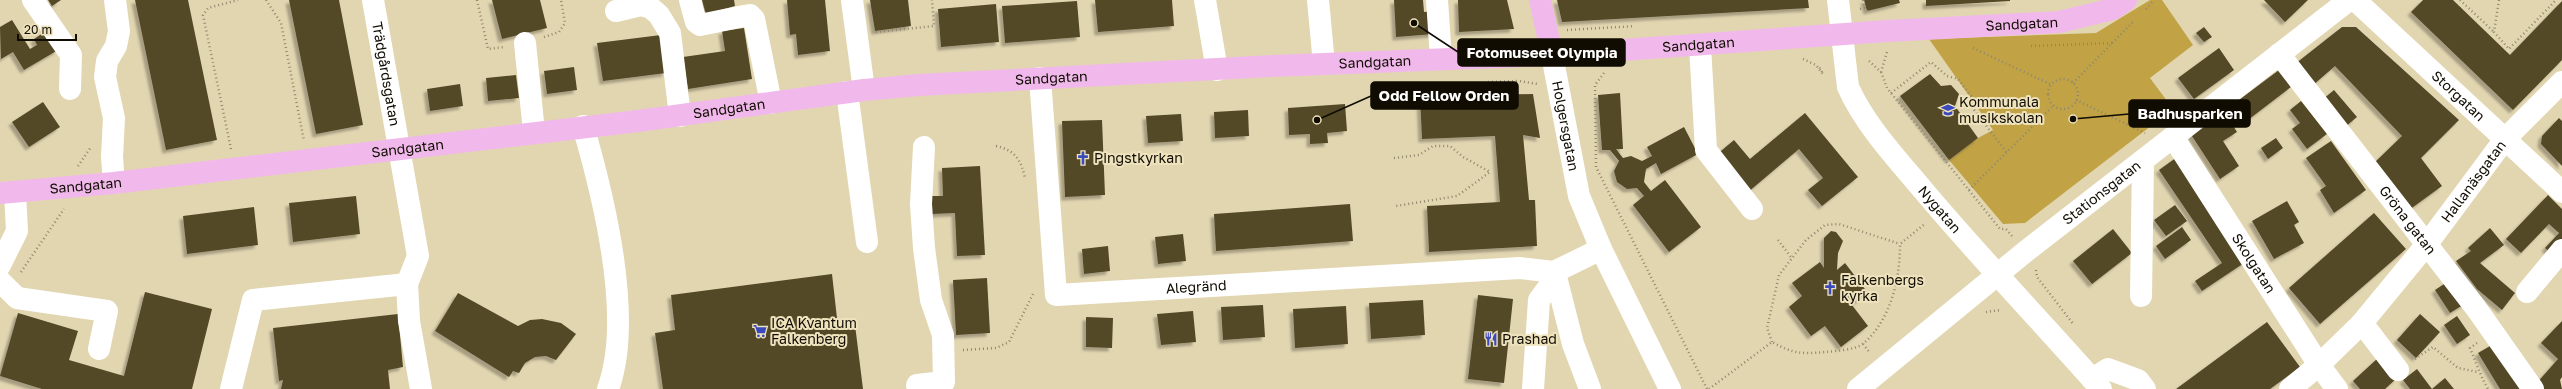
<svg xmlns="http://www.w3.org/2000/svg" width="2562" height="389" viewBox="0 0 2562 389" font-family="'Golos Text',sans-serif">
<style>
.green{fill:#c1a346}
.building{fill:#534828;filter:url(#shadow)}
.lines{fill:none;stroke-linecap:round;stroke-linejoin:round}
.path{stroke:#90876d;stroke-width:2.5;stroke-dasharray:1 3;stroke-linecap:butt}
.minor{stroke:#fff;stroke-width:22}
.major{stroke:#f1b9eb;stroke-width:22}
.labels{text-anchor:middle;stroke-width:4;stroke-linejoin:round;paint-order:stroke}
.street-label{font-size:14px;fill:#100c02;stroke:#efe3be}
.poi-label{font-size:14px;fill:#100c02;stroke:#efe3be;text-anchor:start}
.leader{fill:none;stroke:#100c02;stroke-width:1.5}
.callout-dot{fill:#100c02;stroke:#efe3be;stroke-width:1.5}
.callout{fill:#100c02;stroke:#100c02;stroke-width:1.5}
.callout-label{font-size:15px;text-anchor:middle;font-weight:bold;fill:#fff}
</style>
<defs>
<filter id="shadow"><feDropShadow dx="-3.5" dy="3.5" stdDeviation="1" flood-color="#0004"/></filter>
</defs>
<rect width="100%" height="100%" fill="#e2d6b1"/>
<path class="green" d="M2150 0H2162L2193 45 2150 78 2173 109 2025 223 2003 224 1949 160 1978 138 1993 130 1929 39 2096 33Z"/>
<path class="building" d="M48 0H61L52 6Z
M135 0H188L217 140 166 150Z
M289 0H339L363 125 316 134Z
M492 0H540L547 28 502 39Z
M702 0H734L735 6 706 14Z
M787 0H825L830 51 798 55 796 34 790 35Z
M870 0H908L911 26 875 31Z
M1095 0H1172L1174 26 1098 32Z
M1394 0H1423L1424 12 1432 11 1434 34 1396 37Z
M1458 0H1507L1514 29 1459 32Z
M1557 0H1808L1809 8 1562 22Z
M1864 0H1899L1900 3 1867 11Z
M1926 0H2010V1L1926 6Z
M2264 0H2308L2285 22Z
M2423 0H2453L2510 55 2562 1V60L2513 110 2411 12Z
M1077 1 1080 37 1005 43 1002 6Z
M996 4 999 42 941 47 938 9Z
M12 20 30 49 37 45 34 39 46 31 58 50 24 70 13 52 1 59 0 27Z
M2204 27 2212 37 2204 42 2196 33Z
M2342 27H2356L2459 120 2421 158 2442 186 2409 210 2372 165 2402 136 2335 66 2312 86 2295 64Z
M744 28 752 79 688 89 683 57 725 51 722 31Z
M661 35 666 73 603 81 597 43Z
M2219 48 2234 70 2194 99 2178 78Z
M574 67 577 90 547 94 544 71Z
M2279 70 2291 87 2244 123 2231 106Z
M1930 74 1941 86 1951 85 1959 94 1955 106 1978 138 1949 160 1900 96Z
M516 75 519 98 488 101 486 78Z
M460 84 463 106 430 111 427 89Z
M2334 90 2357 117 2345 127 2322 100Z
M1620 93 1623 149H1616L1623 158 1631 156 1642 161 1652 156 1647 147 1684 127 1698 154 1661 174 1656 163 1646 169 1644 182 1651 191 1665 180 1701 227 1669 252 1633 205 1644 196 1637 188 1627 189 1617 182 1614 171 1619 161 1610 150H1602L1598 95Z
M1533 94 1540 138 1523 135 1529 200H1535L1537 246 1429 252 1427 206 1500 202 1495 136 1422 139 1420 96Z
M2301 101 2327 134 2307 149 2292 129 2300 123 2290 110Z
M43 102 60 127 29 147 12 122Z
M1345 104 1347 131 1327 133 1328 143 1310 144V134L1289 135 1288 108Z
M1248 110 1249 136 1215 138 1214 112Z
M2224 111 2237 132 2223 141 2239 166 2220 179 2190 133Z
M1805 113 1858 177 1822 206 1808 190 1823 178 1799 149 1747 193 1715 156 1734 140 1750 159Z
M1181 114 1183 141 1148 143 1146 116Z
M2559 118 2562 121V166L2541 144 2542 136Z
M1102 120 1105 195 1065 197 1062 121Z
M2276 138 2283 148 2268 159 2261 148Z
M2331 141 2366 190 2334 213 2320 190 2326 186 2306 158Z
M2177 157 2247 261 2202 291 2195 281 2222 263 2159 170Z
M980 166 985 255 957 256 955 213 932 214 931 196H943L942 168Z
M2548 195 2562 209V244L2552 254 2545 248 2559 233 2549 224 2521 253 2506 239Z
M356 196 360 234 293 242 289 203Z
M2287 201 2299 222 2294 225 2304 243 2274 259 2252 221Z
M1350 204 1353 241 1216 251 1214 214Z
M2175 205 2187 221 2166 236 2154 220Z
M254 207 258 245 187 254 183 216Z
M2374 213 2406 249 2320 324 2289 288Z
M2182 227 2191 240 2165 259 2156 246Z
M2490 228 2504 245 2480 263 2515 293 2502 310 2477 289 2456 261 2471 251 2468 248Z
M2113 229 2132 253 2092 284 2073 261Z
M1831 231 1836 232 1843 241 1838 253 1837 270 1845 263 1868 293 1852 305 1868 326 1841 347 1825 326 1811 336 1789 307 1802 296 1792 283 1820 262 1824 268V238Z
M1183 234 1186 261 1158 264 1155 237Z
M1108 246 1110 271 1084 274 1082 249Z
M832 274 838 327 855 325 863 389H663L655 333 675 330 671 295Z
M987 278 990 333 956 335 953 280Z
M2450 280 2466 303 2450 313 2435 290Z
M145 292 212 309 192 389H42L0 376 18 313 78 331 69 360 124 376Z
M458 293 518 326 530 320 542 319 561 323 576 334 556 360 546 356 535 357 525 363 519 373 513 371 509 377 435 331Z
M1478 295 1513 299 1504 383 1468 379Z
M1423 300 1425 335 1371 339 1369 303Z
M1263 305 1265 337 1223 340 1221 307Z
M1346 306 1348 344 1295 348 1293 309Z
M1193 311 1196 342 1161 345 1157 314Z
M398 314 403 367 388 370 390 389H281L283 380 279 381 273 328Z
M2420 314 2440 332 2416 358 2397 340Z
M2457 316 2470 335 2457 344 2444 325Z
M1086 317 1113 318 1112 348 1086 347Z
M2562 321V377L2560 380 2562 389H2541L2536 384 2558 359 2541 343Z
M2267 322 2300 367 2270 389H2176Z
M2497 342 2529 389H2500L2478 353Z
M2378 358 2397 378 2385 389H2360L2353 381Z
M2417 369 2432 389 2445 378 2454 389H2410L2403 380Z"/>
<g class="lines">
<path class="path" d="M266 0 281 23 304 141
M477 0 488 49 504 47
M1863 0 1865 8
M2460 0 2494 32
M2499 0 2494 32 2509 49 2556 0
M1860 9 1865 8 1868 12
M2146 9 2154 0
M1567 30 1635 26
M876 32 934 26 932 0
M544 37 559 32 565 23 561 0
M2031 46 2113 43
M1973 48 2052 85
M1803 59 1816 65 1823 74 1818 65
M1869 61 1881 72 1887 52
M1881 72 1887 88 2000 229H2006L2012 236
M1604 73 1595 85 1596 167 1707 389
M2048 94a15 15 0 1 1 30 0a15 15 0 1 1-30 0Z
M1488 82 1519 81 1538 84
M2073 83 2133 22
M1891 93 1931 62 1947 76 1958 79 1972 97 1971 106 2007 153
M2076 100 2145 133
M996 146C1015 150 1021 160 1025 178
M231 149 203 15 208 8 238 0
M1394 158 1419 155 1433 146H1450L1463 157 1490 172 1457 196 1396 206
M78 166 91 147
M1969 190 2053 106
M1778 240 1791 257
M2036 270 2037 277 2074 325
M21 272 64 209
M1986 312 2001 310
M1772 342 1767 328 1779 275 1806 240 1825 225 1839 224 1900 244
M2477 343 2470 348C2476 362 2480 375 2488 389
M1863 344 1870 353
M963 350 996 348 1009 342 1034 292
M2415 359 2433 347 2458 368 2478 372
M1709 389 1772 342C1794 354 1801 354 1825 352 1836 351 1856 350 1864 343 1891 319 1900 279 1900 244L1926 223"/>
<g class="minor">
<path d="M33 0 71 55 70 89"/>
<path id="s1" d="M373 0 418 256 407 284 409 321 421 389"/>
<path d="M690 0 696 22 700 25 744 16 750 15 754 19 771 103"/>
<path d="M852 0 864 90"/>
<path d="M1205 0 1217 70"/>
<path d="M1318 0 1324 64"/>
<path d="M1437 0 1441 59"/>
<path id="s2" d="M1838 0 1848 87C1865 125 1897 159 1923 190 1980 258 2042 322 2101 389"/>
<path id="s3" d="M2355 0 2562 192"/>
<path d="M616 11 641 5 651 8 659 15 670 33 680 116"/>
<path d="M525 43 534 132"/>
<path d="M1700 46 1706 150 1752 209"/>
<path id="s4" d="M2279 54 2476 308 2533 389"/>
<path id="s5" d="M1552 55 1579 196 1601 249 1670 389"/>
<path id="s6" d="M1040 78 1056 295 1520 268 1554 272"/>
<path d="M847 92 867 242"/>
<path d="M583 126C604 198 634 318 608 389"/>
<path id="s7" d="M2173 137 2319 365 2337 389"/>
<path d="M114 183 112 157 114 118 105 77 107 61 116 46 119 31 115 0"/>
<path d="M0 265 17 231 15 192"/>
<path d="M1556 277 1573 344 1590 389"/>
<path d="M0 281 17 298 107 311 99 349"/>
<path d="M2527 292 2562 250"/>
<path d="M2141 296 2143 161"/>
<path d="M2362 323 2398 370"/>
<path d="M2092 379 2108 369 2138 380 2145 389"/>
<path d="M917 385 944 382 943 335 931 300 924 248 921 204 924 147"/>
<path d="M231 389 253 300 407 284"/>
<path d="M1533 389 1539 300 1556 277 1554 272 1601 249"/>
<path id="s8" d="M1858 389 2025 252 2349 0"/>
<path id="s9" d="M2290 389 2319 365 2362 323 2427 244 2505 139 2562 82"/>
</g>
<g class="major">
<path d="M1540 0 1552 55"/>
<path id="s10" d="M0 193 114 183 638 121 864 90 919 85 1273 66 1552 55 1887 31 2059 22 2113 9 2126 0"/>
</g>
</g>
<defs>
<g id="university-bare" transform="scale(1.08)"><path d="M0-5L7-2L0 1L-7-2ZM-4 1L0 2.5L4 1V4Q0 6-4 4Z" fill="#3a49bc" stroke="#efe3be" stroke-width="2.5" paint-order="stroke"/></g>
<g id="church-bare" transform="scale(1.08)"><path d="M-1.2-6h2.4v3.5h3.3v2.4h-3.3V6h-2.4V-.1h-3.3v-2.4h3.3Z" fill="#3a49bc" stroke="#efe3be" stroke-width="2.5" paint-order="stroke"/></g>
<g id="supermarket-bare" transform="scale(1.08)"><path d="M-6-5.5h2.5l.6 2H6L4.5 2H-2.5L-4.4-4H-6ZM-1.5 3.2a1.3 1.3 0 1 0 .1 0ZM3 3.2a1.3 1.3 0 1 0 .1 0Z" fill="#3a49bc" stroke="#efe3be" stroke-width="2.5" paint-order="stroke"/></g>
<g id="restaurant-bare" transform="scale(1.08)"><path d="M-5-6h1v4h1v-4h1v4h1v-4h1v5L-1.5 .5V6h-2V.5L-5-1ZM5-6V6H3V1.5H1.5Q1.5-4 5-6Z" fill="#3a49bc" stroke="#efe3be" stroke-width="2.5" paint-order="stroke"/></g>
</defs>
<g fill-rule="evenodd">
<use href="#university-bare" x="1948" y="110"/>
<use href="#church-bare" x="1083" y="158"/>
<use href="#church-bare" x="1830" y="288"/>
<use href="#supermarket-bare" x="760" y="331"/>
<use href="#restaurant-bare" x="1491" y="339"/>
</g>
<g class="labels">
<g class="street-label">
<text dy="5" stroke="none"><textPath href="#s10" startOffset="2030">Sandgatan</textPath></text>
<text dy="5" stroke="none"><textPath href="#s10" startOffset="1706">Sandgatan</textPath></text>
<text dy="5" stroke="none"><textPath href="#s10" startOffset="1382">Sandgatan</textPath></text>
<text dy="5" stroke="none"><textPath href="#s1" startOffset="75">Trädgårdsgatan</textPath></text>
<text dy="5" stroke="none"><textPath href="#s10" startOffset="1058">Sandgatan</textPath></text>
<text dy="5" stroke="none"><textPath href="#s3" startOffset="141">Storgatan</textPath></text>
<text dy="5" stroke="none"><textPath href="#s10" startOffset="734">Sandgatan</textPath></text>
<text dy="5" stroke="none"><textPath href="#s5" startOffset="72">Holgersgatan</textPath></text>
<text dy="5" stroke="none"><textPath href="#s10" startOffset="410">Sandgatan</textPath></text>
<text dy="5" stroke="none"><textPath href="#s9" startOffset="278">Hallanäsgatan</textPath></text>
<text dy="5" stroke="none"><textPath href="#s10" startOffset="86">Sandgatan</textPath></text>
<text dy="5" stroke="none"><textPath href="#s8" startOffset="313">Stationsgatan</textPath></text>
<text dy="5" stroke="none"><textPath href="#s2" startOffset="241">Nygatan</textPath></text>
<text dy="5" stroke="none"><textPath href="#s4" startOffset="210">Gröna gatan</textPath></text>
<text dy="5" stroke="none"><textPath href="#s7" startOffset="150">Skolgatan</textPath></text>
<text dy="5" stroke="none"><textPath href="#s6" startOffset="358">Alegränd</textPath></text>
</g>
<g class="poi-label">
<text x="1959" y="107">Kommunala<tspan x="1959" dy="16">musikskolan</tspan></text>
<text x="1094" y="163">Pingstkyrkan</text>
<text x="1841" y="285">Falkenbergs<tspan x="1841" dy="16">kyrka</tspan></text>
<text x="771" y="328">ICA Kvantum<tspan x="771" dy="16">Falkenberg</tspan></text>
<text x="1502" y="344">Prashad</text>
</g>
</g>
<path class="leader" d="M1414 23L1458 52M1317 120L1371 96M2073 119L2129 114"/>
<g class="callout-dot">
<circle cx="1414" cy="23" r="4"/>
<circle cx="1317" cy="120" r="4"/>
<circle cx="2073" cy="119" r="4"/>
</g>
<g class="callout">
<rect x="1458" y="39" width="167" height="27" rx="4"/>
<rect x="1371" y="82" width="147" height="27" rx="4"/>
<rect x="2129" y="100" width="121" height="27" rx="4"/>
</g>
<g class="callout-label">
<text x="1542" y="58">Fotomuseet Olympia</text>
<text x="1444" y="101">Odd Fellow Orden</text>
<text x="2190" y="119">Badhusparken</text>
</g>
<path d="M18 34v6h58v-6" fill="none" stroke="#100c02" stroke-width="2"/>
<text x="24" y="34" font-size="12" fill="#100c02" stroke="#efe3be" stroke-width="3" paint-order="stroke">20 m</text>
</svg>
